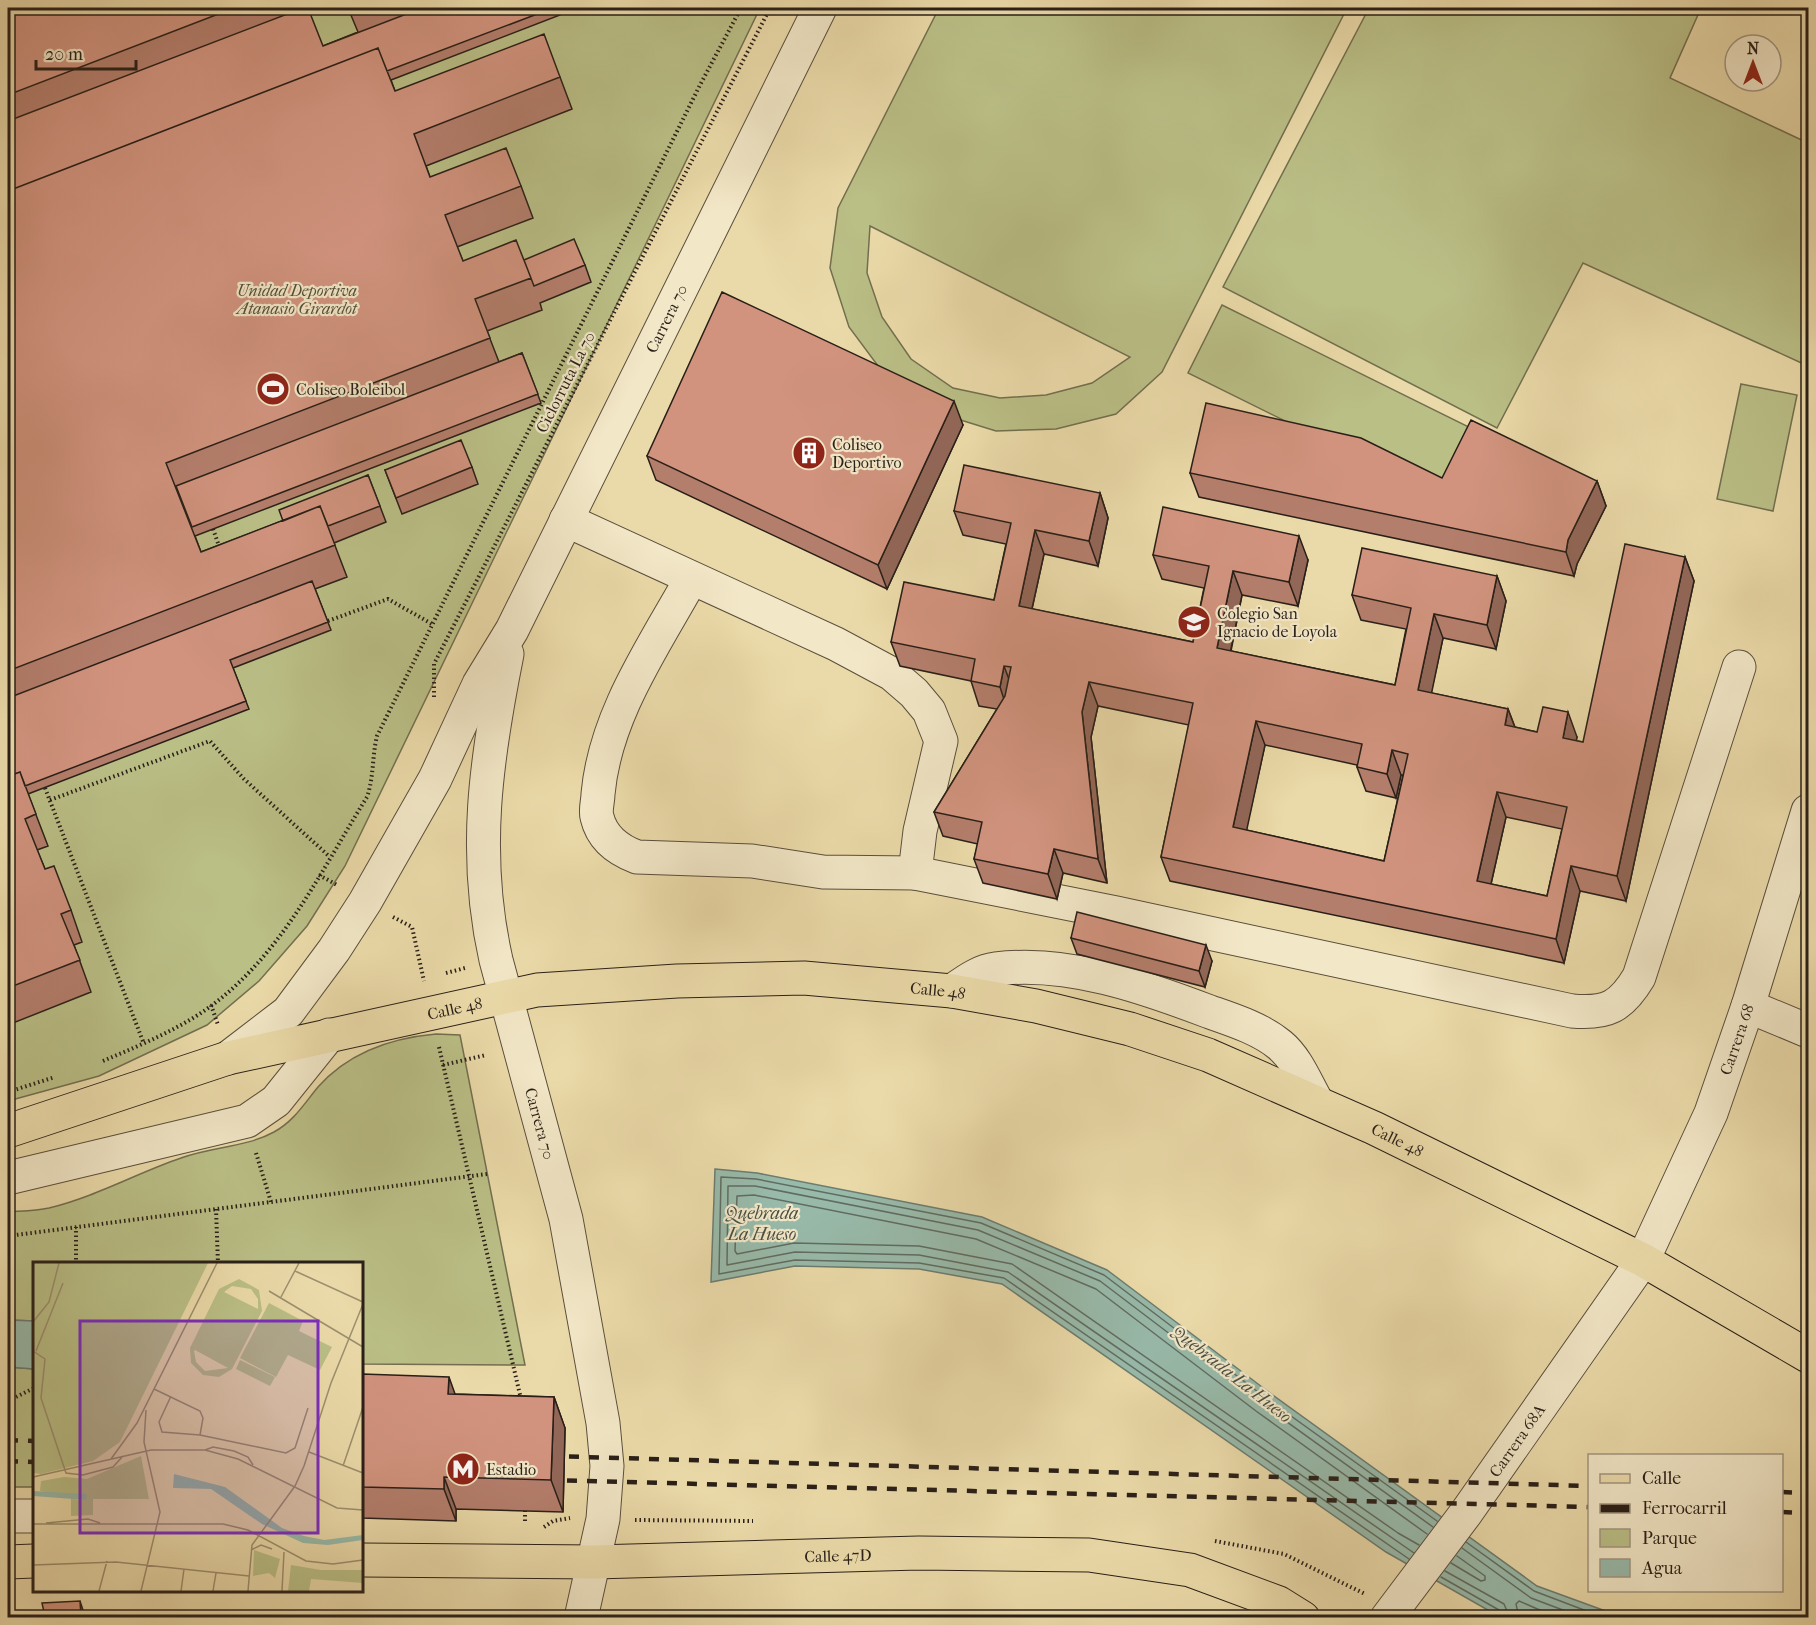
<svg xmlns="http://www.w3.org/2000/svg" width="1816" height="1625" viewBox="0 0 1816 1625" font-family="'IM FELL French Canon',serif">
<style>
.green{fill:#babf86;stroke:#726f4f;stroke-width:1.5;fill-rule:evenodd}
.water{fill:#98baaa;stroke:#6c7c70;stroke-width:1.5}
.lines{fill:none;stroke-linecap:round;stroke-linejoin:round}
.shore{stroke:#606c61;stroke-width:1.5}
.minor-casing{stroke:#5a4e3c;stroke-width:35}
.major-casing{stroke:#291f18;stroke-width:35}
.path{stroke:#291f18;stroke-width:4;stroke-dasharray:1.5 3;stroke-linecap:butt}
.minor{stroke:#f2e7c7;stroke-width:33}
.major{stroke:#ebdaa9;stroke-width:33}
.rail{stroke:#291f18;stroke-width:4.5;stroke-dasharray:10 10;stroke-linecap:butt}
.wall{fill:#b47e6c;stroke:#291f18;stroke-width:1.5;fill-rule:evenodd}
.shaded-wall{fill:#926758;stroke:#291f18;stroke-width:1.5}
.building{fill:#d1937e;stroke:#291f18;stroke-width:1.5;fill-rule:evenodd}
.labels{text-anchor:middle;stroke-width:4.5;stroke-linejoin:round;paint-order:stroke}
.park-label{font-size:16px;font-style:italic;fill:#544f39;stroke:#f2e7c7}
.street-label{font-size:16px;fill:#291f18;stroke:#f2e7c7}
.poi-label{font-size:16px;fill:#291f18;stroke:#f2e7c7;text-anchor:start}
.water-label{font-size:18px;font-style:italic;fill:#4a4e44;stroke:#f2e7c7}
.inset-road{fill:none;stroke:#9d8f6f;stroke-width:1.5}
.view{fill:#7b2cbf;fill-opacity:0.15;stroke:#7b2cbf;stroke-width:3}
.inset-edge{fill:none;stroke:#291f18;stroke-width:3}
</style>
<rect width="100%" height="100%" fill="#ebdaa9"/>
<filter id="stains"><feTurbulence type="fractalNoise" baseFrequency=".00333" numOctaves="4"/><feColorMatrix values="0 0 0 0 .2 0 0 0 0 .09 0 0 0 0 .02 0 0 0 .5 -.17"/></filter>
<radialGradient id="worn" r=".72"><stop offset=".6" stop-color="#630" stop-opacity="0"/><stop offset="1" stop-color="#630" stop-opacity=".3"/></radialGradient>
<path class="green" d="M8 8H760L345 866 307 926 259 981 207 1025 99 1076 8 1101Z
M939 8H1347L1162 372 1116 414 1056 429 996 431 938 413 887 378 849 327 830 268 838 208ZM870 226 1130 357 1092 383 1046 395 1000 398 953 388 911 359 882 317 867 273Z
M1369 8H1701L1670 78 1808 143V366L1583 263 1497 428 1223 287Z
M1222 305 1485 435 1451 503 1188 373Z
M1741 384 1797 395 1773 511 1717 499Z
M436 1034 460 1035 525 1365 362 1364V1264H34V1321L8 1320V1212C21 1211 35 1211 49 1208 95 1197 137 1173 181 1158 211 1147 247 1147 274 1132 294 1121 304 1104 318 1087 349 1052 391 1038 436 1034Z
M8 1367 34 1369V1487H8Z"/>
<path class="water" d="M715 1169 757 1173 982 1217 1107 1270 1270 1393 1537 1586 1622 1617H1500L1386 1552 1002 1284 919 1269 795 1266 711 1282Z
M8 1320 34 1321V1369L8 1367Z"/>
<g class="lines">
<path class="shore" d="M1466 1542 1534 1591 1605 1618
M1419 1545 1398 1533 1012 1264 919 1246 794 1243 737 1254 735 1251 737 1196 754 1195 976 1239 1096 1289 1256 1411 1427 1534
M1462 1548 1531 1598 1584 1618
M1414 1553 1008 1272 919 1255 795 1252 727 1265 728 1186H755L978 1230 1100 1281 1262 1404 1433 1527
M1409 1559 1004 1278 919 1263 795 1260 719 1274 721 1177 756 1179 981 1223 1104 1275 1266 1398 1437 1521
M1451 1563 1481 1581 1485 1580V1576L1457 1556
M1445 1571 1504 1604 1510 1618
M1441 1577 1499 1610 1502 1618
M1519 1618 1516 1604 1519 1601 1558 1618"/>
<g class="minor-casing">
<g id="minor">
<path d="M566 520 836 644 892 674 914 693 929 711 941 741 920 831 915 873"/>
<path d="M691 579C654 646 605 715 598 794 598 801 595 810 597 817 602 838 618 850 637 857L752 861 823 872 915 873 1116 913 1572 1011C1607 1014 1621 1007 1639 977L1739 667"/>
<path id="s1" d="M507 654C486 759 472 854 496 960L566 1219 603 1423 607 1466 603 1519 581 1618"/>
<path d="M952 991C965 982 979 971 996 969 1068 960 1144 987 1210 1012 1233 1020 1261 1029 1280 1045 1297 1059 1306 1083 1317 1102"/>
<path d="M1748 1006 1808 1031"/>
<path id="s2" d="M228 1058 288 1012 334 950 365 902 435 779 479 684 512 630 820 8"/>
<path d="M8 1178 247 1121 276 1101 329 1035"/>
<path d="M8 1516H34"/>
<path id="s3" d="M1387 1618 1466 1513 1643 1260 1711 1113 1748 1006 1808 811"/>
</g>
</g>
<g class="major-casing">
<g id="major">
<path id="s4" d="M8 1131 228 1058 537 990 677 981 804 978 952 991 1036 1006 1130 1029 1208 1055 1374 1128 1643 1260 1808 1356"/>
<path id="s5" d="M362 1560 595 1562 919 1553 1089 1555 1190 1570 1279 1603 1303 1618"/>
<path d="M8 1562 34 1561"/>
</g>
</g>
<path class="path" d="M213 529 220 549
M328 621 388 599 432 624
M434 697V664L770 8
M45 788 144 1044
M50 800 210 741 244 779 330 857
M319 875 337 885
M393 917 412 927 424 981
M446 973 465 968
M211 1005 218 1025
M439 1047 521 1399
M103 1061C136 1047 170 1033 201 1013 279 961 319 874 367 797 374 777 372 756 377 736L700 85 741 8
M443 1065 486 1055
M8 1092 55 1077
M256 1153 271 1202
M216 1209 218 1264
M8 1236 487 1174
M76 1264V1227
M8 1401 34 1388
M635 1520 753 1521
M525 1521V1507
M544 1527 553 1521 570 1518
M1215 1541 1284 1554 1365 1594"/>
<use href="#minor" class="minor"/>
<use href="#major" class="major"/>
<path class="rail" d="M8 1440 34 1441
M549 1456 1590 1486
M8 1461 34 1462
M547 1480 1590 1507
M1782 1492 1808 1493
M1782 1512 1808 1513"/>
</g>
<path class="wall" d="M8 8H283L286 14 323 46 358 32 348 8H578L391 80 395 91 560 77 572 109 426 166 430 177 521 186 533 218 457 247 463 261 524 260 585 265 591 282 540 303 542 310 487 331 499 362 522 353 541 403 195 536 201 552 282 521 368 475 386 522 334 543 347 577 315 589 331 630 233 668 249 709 28 794 48 846 37 850 45 869 71 910 82 942 74 945 91 992 8 1025Z
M963 425 887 589 656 480 647 456Z
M472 467 478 484 402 514 385 470Z
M1190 473 1597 481 1606 506 1577 564 1574 576 1199 497Z
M1100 493 1108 518 1098 566 1044 554 1032 609 1193 642 1204 588 1162 579 1153 555 1308 560 1298 606 1242 595 1231 651 1395 685 1406 629 1361 620 1352 595 1497 576 1506 601 1496 649 1443 638 1431 693 1508 709 1515 727 1537 732 1577 737 1576 741 1583 742 1685 557 1694 581 1626 901 1580 891 1564 963 1170 881 1161 857 1189 725 1098 706 1091 737 1107 883 1063 873 1057 899 983 883 974 859 978 844 943 836 934 812 997 709 979 706 971 681 900 666 891 642 994 600 1006 544 963 535 954 511ZM1265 745 1357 765V767L1366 791 1396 798 1401 775H1403L1384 861 1246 830ZM1506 817 1562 829 1547 896 1491 884Z
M1071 938 1212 961 1205 987 1077 954Z
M362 1374 455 1394 554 1397 565 1428 563 1512 456 1509V1521L362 1518Z"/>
<path class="shaded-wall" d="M954 401 963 425 887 589 878 565Z
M1597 481 1606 506 1577 564 1574 576 1566 552 1568 540Z
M1100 493 1108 518 1098 566 1089 541Z
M1035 530 1044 554 1027 631 1019 606Z
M1299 536 1308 560 1298 606 1289 582Z
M1685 557 1694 581 1626 901 1617 876Z
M1233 571 1242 595 1226 673 1217 648Z
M1497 576 1506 601 1496 649 1487 625Z
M1434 614 1443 638 1427 715 1418 690Z
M1004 666 1013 690 1008 712 1000 687Z
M1089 682 1098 706 1091 737 1107 883 1098 859 1082 712Z
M1508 709 1517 733 1505 725Z
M1568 712 1577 737 1572 762 1563 738Z
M1256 721 1265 745 1242 852 1233 827Z
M1392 750 1401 775 1396 798 1387 774Z
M1497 792 1506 817 1486 906 1477 881Z
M1054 849 1063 873 1057 899 1048 874Z
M1571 866 1580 891 1564 963 1556 939Z
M1206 945 1212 961 1205 987 1199 971Z
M449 1377 460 1408 448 1394Z
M554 1397 565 1428 563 1512 551 1480Z
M444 1477 456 1509V1521L444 1489Z
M80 1601 83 1610V1617H81Z"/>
<path class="building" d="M8 8H234L8 95Z
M303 8H308L323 46 422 8H553L387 71 378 48 8 191V121Z
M544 34 560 77 414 134 430 177 506 148 521 186 445 215 463 261 516 240 531 278 475 299 490 338 166 463 201 552 320 506 335 545 8 671V191L378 48 395 91Z
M574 239 585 265 534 286 524 260Z
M722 292 954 401 878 565 647 456Z
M522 353 538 394 192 527 176 486Z
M1206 403 1361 438 1442 478 1471 420 1597 481 1568 540 1566 552 1190 473Z
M461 440 472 467 396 498 385 470Z
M964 465 1100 493 1089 541 1035 530 1019 606 1193 642 1209 566 1153 555 1163 507 1299 536 1289 582 1233 571 1217 648 1395 685 1411 608 1352 595 1362 548 1497 576 1487 625 1434 614 1418 690 1508 709 1505 725 1537 732 1543 707 1568 712 1563 738 1583 742 1625 544 1685 557 1617 876 1571 866 1556 939 1161 857 1193 703 1089 682 1082 712 1098 859 1054 849 1048 874 974 859 982 822 934 812 1005 696 1011 667 1004 666 1000 687 971 681 975 659 891 642 904 582 994 600 1011 523 954 511ZM1256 721 1362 744 1357 767 1387 774 1392 750 1408 754 1384 861 1233 827ZM1497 792 1567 807 1547 896 1477 881Z
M368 475 380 506 328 526 320 506 283 521 279 510Z
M312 581 328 622 230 660 246 701 25 786 20 772 9 776 8 771V698Z
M8 771 9 776 20 772 36 814 25 819 45 869 54 866 71 910 61 914 80 960 8 988Z
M1077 912 1206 945 1199 971 1071 938Z
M362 1374 449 1377 448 1394 554 1397 551 1480 444 1477V1489L362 1487Z
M80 1601 81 1617H45L42 1603Z"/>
<defs>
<g id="stadium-disc" transform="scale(1.725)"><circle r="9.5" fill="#8f2418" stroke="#f2e7c7"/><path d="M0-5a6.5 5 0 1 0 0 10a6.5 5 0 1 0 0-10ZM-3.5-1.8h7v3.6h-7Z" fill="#fff"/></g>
<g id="building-disc" transform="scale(1.725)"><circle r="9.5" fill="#8f2418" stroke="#f2e7c7"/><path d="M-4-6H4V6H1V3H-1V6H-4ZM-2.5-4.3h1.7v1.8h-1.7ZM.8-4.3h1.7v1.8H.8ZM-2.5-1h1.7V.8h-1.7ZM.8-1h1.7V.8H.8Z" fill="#fff"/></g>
<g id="school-disc" transform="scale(1.725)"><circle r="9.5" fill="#8f2418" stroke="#f2e7c7"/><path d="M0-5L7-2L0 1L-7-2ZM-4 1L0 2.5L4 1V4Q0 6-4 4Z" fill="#fff"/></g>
<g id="metro-disc" transform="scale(1.725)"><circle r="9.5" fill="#8f2418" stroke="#f2e7c7"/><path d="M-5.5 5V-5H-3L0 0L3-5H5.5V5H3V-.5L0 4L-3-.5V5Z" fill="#fff"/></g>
</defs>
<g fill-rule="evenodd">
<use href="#stadium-disc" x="273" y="389"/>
<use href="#building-disc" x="809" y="453"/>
<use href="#school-disc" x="1194" y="622"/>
<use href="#metro-disc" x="463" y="1469"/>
</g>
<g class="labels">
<g class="park-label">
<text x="297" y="296">Unidad Deportiva<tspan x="297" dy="18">Atanasio Girardot</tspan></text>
</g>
<g class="street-label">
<text dy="6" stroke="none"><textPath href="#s2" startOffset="867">Carrera 70</textPath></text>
<text transform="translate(565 382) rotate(-63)" y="6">Ciclorruta La 70</text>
<text dy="6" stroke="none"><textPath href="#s4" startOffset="950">Calle 48</textPath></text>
<text dy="6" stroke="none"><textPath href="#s4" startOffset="464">Calle 48</textPath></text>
<text dy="6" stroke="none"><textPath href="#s3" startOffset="680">Carrera 68</textPath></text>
<text dy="6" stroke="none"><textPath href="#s1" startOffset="478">Carrera 70</textPath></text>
<text dy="6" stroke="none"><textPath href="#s4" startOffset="1436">Calle 48</textPath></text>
<text dy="6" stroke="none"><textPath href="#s3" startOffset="220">Carrera 68A</textPath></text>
<text dy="6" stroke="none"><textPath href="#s5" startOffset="476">Calle 47D</textPath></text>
</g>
<g class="poi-label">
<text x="296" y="395">Coliseo Boleibol</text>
<text x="832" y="450">Coliseo<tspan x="832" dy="18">Deportivo</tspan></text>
<text x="1217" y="619">Colegio San<tspan x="1217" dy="18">Ignacio de Loyola</tspan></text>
<text x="486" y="1475">Estadio</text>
</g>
<g class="water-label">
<text x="762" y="1219">Quebrada<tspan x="762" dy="21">La Hueso</tspan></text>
<text transform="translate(1232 1374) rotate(38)" y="6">Quebrada La Hueso</text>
</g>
</g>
<g transform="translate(33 1262)">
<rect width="330" height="330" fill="#ebdaa9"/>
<path d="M0 1H175L87 180 60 199 8 212 0 211ZM206 17 226 28 229 49 199 107 186 115 170 113 158 101 157 86 186 27ZM199 24 218 27 225 37V47L191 30ZM161 89 162 88 195 106 172 109 163 100ZM236 41 270 59 266 69 299 85 287 108 255 93 243 115 207 96ZM207 98 242 115 237 124 203 107ZM108 194 116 237H60V253L38 254V237L53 238 7 229 8 219 31 215 54 217ZM221 288 247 297 242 316 236 311 220 314ZM258 303 288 308H330V321L278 317 276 329H255Z" fill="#babf86" fill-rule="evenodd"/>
<path d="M141 212 192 225 249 266 271 274 291 278 330 273V278L295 283 270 281 229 262 178 227 140 226ZM0 229 53 232 54 238 0 234Z" fill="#98baaa"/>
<path class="inset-road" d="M262 9 330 40M236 29 330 85M248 35 266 1M0 60 16 40 26 1M0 89 12 97 8 136 33 211 50 213 80 205 90 194M3 89 30 21M121 127 167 149 170 156 167 173M138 134 126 160 129 170 167 173 253 191 262 186 275 146M172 188 180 185 201 189 215 195 220 203M276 190 330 211M78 197 104 161 184 1M310 204 330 145M0 215 118 188H172L205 197 304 246 330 248M13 261 55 257 67 261M0 262H190L215 268 273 299 300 302 330 298M218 288 228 283 239 287M0 303 83 300 216 314M66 329 74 299M108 329 127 250 111 180 113 148M148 329 151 307M180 329 183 311M215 329 219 283 262 224 271 204 298 121 330 42M249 329 251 290"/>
<path class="view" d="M47 59H285V271H47Z"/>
<rect width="330" height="330" class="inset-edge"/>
</g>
<rect width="1816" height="1625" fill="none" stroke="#ebdaa9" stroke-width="30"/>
<rect x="9" y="9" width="1798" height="1607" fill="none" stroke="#291f18" stroke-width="3"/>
<rect x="15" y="15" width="1786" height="1595" fill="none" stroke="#291f18" stroke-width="1.5"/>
<rect x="1588" y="1454" width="195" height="138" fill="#f2e7c7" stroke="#a29781" stroke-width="1.5"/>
<rect x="1600" y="1474" width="30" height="9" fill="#ebdaa9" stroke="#a29781" stroke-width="1.5"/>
<text x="1642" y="1484" font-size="18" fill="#291f18">Calle</text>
<rect x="1600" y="1504" width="30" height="9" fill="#291f18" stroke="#a29781" stroke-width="1.5"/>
<text x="1642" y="1514" font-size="18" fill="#291f18">Ferrocarril</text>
<rect x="1600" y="1529" width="30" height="18" fill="#babf86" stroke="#a29781" stroke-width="1.5"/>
<text x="1642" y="1544" font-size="18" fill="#291f18">Parque</text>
<rect x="1600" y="1559" width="30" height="18" fill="#98baaa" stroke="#a29781" stroke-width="1.5"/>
<text x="1642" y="1574" font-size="18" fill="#291f18">Agua</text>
<g transform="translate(1753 63)"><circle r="28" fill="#f2e7c7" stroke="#a29781" stroke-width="1.5"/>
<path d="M0-4.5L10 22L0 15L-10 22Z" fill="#8f2418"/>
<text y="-9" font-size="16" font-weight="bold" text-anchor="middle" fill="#291f18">N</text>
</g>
<path d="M36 60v9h100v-9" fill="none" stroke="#291f18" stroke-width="3"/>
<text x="45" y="60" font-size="18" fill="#291f18" stroke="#f2e7c7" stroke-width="4.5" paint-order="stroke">20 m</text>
<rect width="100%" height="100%" filter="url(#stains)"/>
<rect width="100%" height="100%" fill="url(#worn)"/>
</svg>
